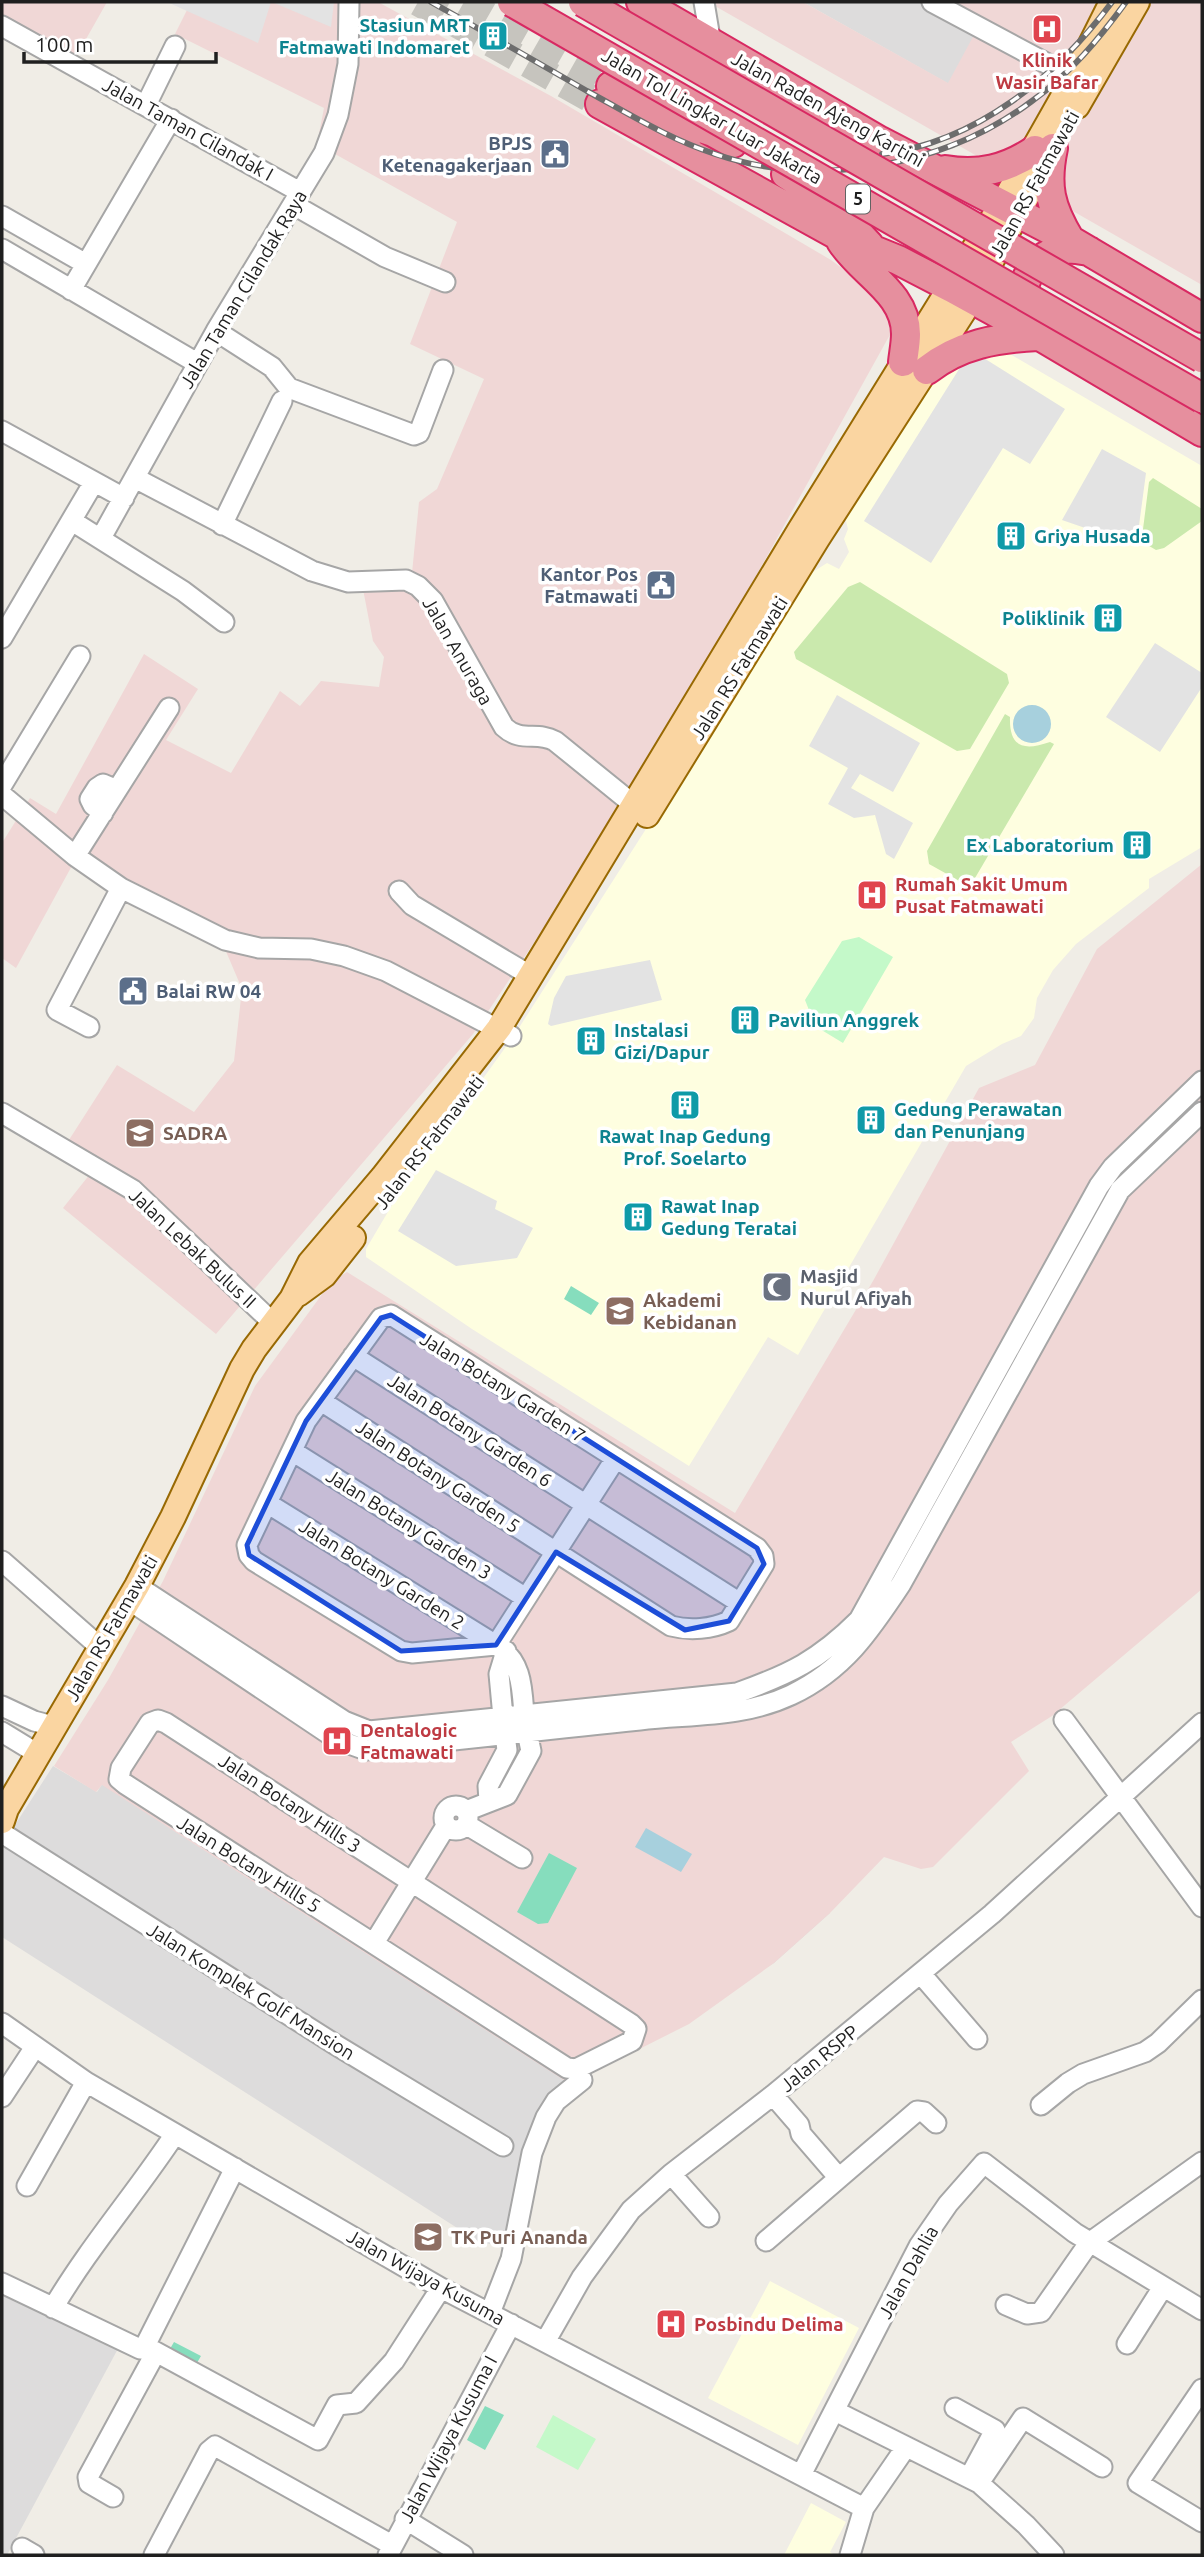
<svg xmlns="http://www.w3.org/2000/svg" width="1204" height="2557" viewBox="0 0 1204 2557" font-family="Ubuntu,sans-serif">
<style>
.residential{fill:#dddcdc}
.commercial{fill:#f0d7d6}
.education{fill:#fefee0}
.grass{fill:#cae9ad}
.park{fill:#c4f9c9}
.pitch{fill:#86ddbd}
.parking{fill:#e3e3e3}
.water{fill:#a7d0dd}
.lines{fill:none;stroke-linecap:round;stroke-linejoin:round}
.highway-tunnel{stroke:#c6c4be;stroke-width:28;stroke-dasharray:28 14;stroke-linecap:butt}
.minor-casing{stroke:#a6a6a6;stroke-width:23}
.major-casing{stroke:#986903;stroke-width:28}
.highway-casing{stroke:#d82962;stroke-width:32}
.minor{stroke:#fff;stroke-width:19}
.major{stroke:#fad5a1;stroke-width:24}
.highway{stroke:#e68f9e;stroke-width:28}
.rail-casing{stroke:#6d6d6d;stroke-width:6}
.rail{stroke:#fff;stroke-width:3.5;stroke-dasharray:10;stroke-linecap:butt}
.highway-bridge-casing{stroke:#d82962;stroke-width:32;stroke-linecap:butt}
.highway-bridge{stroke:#e68f9e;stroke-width:28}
.marked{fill:#1d4ed8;fill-opacity:0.2;stroke:#1d4ed8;stroke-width:5;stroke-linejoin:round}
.labels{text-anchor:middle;stroke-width:7;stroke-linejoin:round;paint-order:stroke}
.shield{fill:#fff;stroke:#626262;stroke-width:2}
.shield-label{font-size:18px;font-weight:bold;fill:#1f1f1f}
.culture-label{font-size:19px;font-weight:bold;fill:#0d838f;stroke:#fff;text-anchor:start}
.health-label{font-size:19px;font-weight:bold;fill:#be3a42;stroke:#fff;text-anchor:start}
.street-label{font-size:19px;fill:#1f1f1f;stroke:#fff}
.service-label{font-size:19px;font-weight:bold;fill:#4e5e75;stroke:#fff;text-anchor:end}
.education-label{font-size:19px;font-weight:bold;fill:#785e54;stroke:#fff;text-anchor:start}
.worship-label{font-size:19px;font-weight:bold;fill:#5b616d;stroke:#fff;text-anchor:start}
</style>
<rect width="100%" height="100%" fill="#f0ede6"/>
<path class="residential" d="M803 2H948L982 22 949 84Z
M164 1689 830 1913 774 1963 570 2085 537 2140 503 2248 476 2240 2 1937V1845L53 1766 97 1792Z
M2 2289 120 2345 7 2555H2Z"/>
<path class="commercial" d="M2 2H107L73 62 2 21Z
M191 2H378L551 96 831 260 902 313 731 621 593 854 473 1034 216 1334 63 1208 98 1164 67 1143 117 1065 194 1112 234 1061 242 989 222 942 74 862 16 968 2 958V843L30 798 56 814 144 654 198 689 166 740 231 773 280 691 300 706 321 681 379 687 384 657 373 641 362 584 412 573 419 502 437 489 484 379 410 344 457 222 317 144 324 108 175 34Z
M708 2H803L948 83 981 22 948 2H1202V285Z
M1202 864V1589L1052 1716 1011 1742 1029 1771 933 1867 921 1869 884 1857 830 1913 774 1963 689 2024 570 2084 102 1785 96 1792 54 1766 108 1680 163 1581 255 1386 331 1282 347 1272 735 1513 873 1281 979 1088 1035 1065 1097 949Z"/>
<path class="education" d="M962 326 1202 466V847L1149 879V888L1076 944 1053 970 1037 998 1034 1018 1021 1036 1002 1044 966 1066 798 1355 768 1337 689 1466 472 1329 366 1257V1249L392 1205 515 1034 768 638 805 577 827 563 839 569 849 552 844 539 848 529 845 517Z
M770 2281 859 2328 798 2445 708 2398Z
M811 2503 846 2522 830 2552 835 2555H784Z"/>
<path class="grass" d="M1153 478 1202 509V521L1164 548 1156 550 1144 543 1142 537 1149 482Z
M860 582 1007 674 1009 683 970 749 957 751 796 659 794 652 848 587Z
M1005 714 1010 717C1009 748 1024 751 1050 742L1054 744 975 878 963 883 929 864 927 851Z"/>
<path class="park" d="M859 937 893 957 843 1043 810 1023 811 1015 805 1000 842 941Z
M553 2415 596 2439 578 2470 536 2447Z"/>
<path class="pitch" d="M571 1286 599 1303 591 1315 564 1299Z
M549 1853 577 1868 548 1923 538 1924 517 1912Z
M174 2342 201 2356 194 2368 167 2354Z
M485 2406 504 2415 485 2450 467 2440Z"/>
<path class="parking" d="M167 2H271L258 43Z
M272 2H334L331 27Z
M971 350 1065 409 1030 464 1003 448 931 563 864 521Z
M1102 449 1146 473 1138 533 1120 540 1062 520Z
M1155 643 1202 673V687L1160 752 1106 717Z
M837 695 920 743 893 792 860 774 851 788 913 823 894 859 886 854 875 815 854 818 828 804 848 768 809 746Z
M650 960 662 1000 551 1026 548 1024 554 998 566 976Z
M436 1170 497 1201 495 1209 533 1228 517 1258 456 1266 398 1231Z"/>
<path class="water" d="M1013 724a19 19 0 1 1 38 0a19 19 0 1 1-38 0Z
M646 1828 692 1854 681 1872 635 1847Z"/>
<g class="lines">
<path class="highway-tunnel" d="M418 2 600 104
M464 2 611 86"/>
<g class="minor-casing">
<path id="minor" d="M704 2 711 44
M932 2 1074 78
M2 26 300 192
M146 105 175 46
M294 205 385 257 445 282
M2 216 86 264
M2 249 197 363
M71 290 171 119
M216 331 272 367 289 388 414 435 419 433 443 370
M2 431 124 498
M135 478 312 571 348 582 406 580 418 586 433 601 504 727C521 743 537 731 555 741L634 805
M72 521 183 591 224 622
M222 525 282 401
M101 538 216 331 324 153 338 115 348 64 349 2
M2 638 94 482
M2 785 80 656
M2 795 75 856 121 888 225 940 259 948 311 949 344 956 386 971 511 1036
M103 813 93 805 90 799 97 788 103 784 117 790
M75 856 169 708
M399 891 412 905 531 976
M89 1027 57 1010 121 888
M2 1113 133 1190 273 1323
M353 1356 740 1603
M321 1401 671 1626C690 1631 712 1629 729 1621L764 1564 763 1556 757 1548 391 1315 381 1318 306 1421 247 1545 249 1555 254 1561 401 1651 412 1653 496 1645
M292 1451 526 1598
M267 1503 496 1645
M2 1561 101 1648
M137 1586 344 1721 369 1731 737 1693C790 1674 819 1660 859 1620L1099 1186 1113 1167 1202 1081
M129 1600 338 1740 366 1750C457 1740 548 1729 640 1720 692 1714 742 1718 791 1695 844 1670 870 1631 901 1584L1120 1190 1202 1112
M2 1706 34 1721 53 1726
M524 1715C522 1687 522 1661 496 1645L616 1458
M503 1717 499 1674 506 1651
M158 1720 166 1723 631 2024 636 2029 632 2041 576 2069 567 2068 125 1784 119 1779 121 1768 150 1723Z
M1064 1720 1202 1907
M2 1732 38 1754
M489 1801 488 1786 507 1750 505 1735
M444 1818a12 12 0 1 1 24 0a12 12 0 1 1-24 0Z
M466 1811 507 1795 531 1751 527 1732
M467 1825 522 1858
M2 1833 336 2045 503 2146
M374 1943 446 1826
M921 1974 977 2039
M2 2023 86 2082 441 2288 864 2508
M2 2097 35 2047
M1041 2105 1068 2083 1083 2074 1145 2052 1158 2043 1202 2000
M671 2174 709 2217
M839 2178 917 2111 924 2112 936 2123
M27 2186 86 2082
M766 2241 839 2178 801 2134 799 2125 773 2095
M2 2283 140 2349 145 2346 318 2440 337 2405 356 2403 394 2361 441 2288
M1006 2305 1027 2314 1041 2312 1089 2243 1202 2162
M53 2308C89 2247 136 2193 175 2134
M490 2313 511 2259 532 2153 546 2117 556 2101 582 2080
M545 2342 582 2277 631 2210 671 2174 773 2095 992 1914 1202 1723
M1127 2344 1163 2287
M145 2346 235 2168
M1202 2389 1138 2483 1202 2522
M955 2408 995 2430 969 2478
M835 2411 979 2483 1026 2525 1054 2555
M801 2475 919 2246 948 2204 984 2163 1075 2233 1202 2310
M979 2483 1023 2418 1102 2467
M113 2497 89 2483 88 2477 156 2352
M405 2519 463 2555
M22 2548 34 2555
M154 2555 209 2451 215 2446 392 2545
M388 2555 511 2324
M850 2555 864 2508 906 2447"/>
</g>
<g class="major-casing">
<path id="major" d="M1077 106 1137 2
M647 815 817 539 963 312 1027 196
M298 1294 324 1275 353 1238
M2 1821 6 1809 137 1586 173 1517 242 1369 254 1349 292 1299 310 1263 383 1177 499 1028 800 530 1010 191 1074 78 1112 2"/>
</g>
<g class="highway-casing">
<path id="highway" d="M641 2 880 141 1070 240 1202 318
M611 86 678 120 692 131
M600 104 839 236 898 260 952 288 1045 339 1202 432
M678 120 713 132 733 143
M1053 148C1045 186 1050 207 1070 240
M945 170C979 176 1007 169 1035 150
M786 174 829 202 869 245
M841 241C861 273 906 292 906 334 906 343 904 353 903 362
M1026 315C1015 286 1034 252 1067 249 1074 248 1082 250 1089 251
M927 370C960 344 997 338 1038 336"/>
</g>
<use href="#minor" class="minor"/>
<use href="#major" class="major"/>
<use href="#highway" class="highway"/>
<g class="rail-casing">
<path id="rail" d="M431 2C483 31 535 61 587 91 629 114 669 139 715 154 819 189 944 167 1032 101 1070 74 1099 39 1126 2
M882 154C977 142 1057 76 1112 2"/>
</g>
<use href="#rail" class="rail"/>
<g class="highway-bridge-casing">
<path id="highway-bridge" d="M512 2 1202 398
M583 2 1202 358"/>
</g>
<use href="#highway-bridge" class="highway-bridge"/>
</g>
<path class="marked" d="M391 1315 757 1548 764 1564 729 1621 685 1630 556 1552 496 1645 401 1651 249 1555 247 1545 306 1421 381 1318Z"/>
<defs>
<g id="hospital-square" transform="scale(1.575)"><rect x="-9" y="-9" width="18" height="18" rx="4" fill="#e0444e" stroke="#fff"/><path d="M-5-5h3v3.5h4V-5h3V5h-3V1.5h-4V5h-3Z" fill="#fff"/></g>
<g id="building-square" transform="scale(1.575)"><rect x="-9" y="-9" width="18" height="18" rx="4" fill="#0f9aa8" stroke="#fff"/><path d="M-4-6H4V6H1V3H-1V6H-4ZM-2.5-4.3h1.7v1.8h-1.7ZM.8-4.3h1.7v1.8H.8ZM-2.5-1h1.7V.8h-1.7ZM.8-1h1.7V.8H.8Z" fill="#fff"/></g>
<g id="civic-square" transform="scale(1.575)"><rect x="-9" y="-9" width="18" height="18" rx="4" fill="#5c6f8a" stroke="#fff"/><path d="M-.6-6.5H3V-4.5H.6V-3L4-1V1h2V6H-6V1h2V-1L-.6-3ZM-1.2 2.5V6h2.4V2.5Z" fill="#fff"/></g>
<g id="university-square" transform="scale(1.575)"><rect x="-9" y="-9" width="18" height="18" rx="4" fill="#8d6e63" stroke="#fff"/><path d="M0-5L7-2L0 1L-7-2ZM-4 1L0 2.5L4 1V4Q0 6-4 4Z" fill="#fff"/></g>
<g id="mosque-square" transform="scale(1.575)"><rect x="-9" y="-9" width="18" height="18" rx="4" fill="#6b7280" stroke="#fff"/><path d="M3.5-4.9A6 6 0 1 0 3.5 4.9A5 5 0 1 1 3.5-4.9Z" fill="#fff"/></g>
<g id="school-square" transform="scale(1.575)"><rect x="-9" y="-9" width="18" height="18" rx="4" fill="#8d6e63" stroke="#fff"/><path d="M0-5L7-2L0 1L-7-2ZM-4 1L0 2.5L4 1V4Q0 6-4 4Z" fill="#fff"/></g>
</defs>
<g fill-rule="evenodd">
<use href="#hospital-square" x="1047" y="29"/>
<use href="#building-square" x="493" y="36"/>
<use href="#civic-square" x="555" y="154"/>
<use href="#building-square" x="1011" y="536"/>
<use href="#civic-square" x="661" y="585"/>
<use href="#building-square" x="1108" y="618"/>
<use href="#building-square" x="1137" y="845"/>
<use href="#hospital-square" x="872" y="895"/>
<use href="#civic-square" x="133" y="991"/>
<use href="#building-square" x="745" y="1020"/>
<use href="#building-square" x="591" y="1041"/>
<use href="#building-square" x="685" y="1105"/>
<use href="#building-square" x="871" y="1120"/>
<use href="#university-square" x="140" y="1133"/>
<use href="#building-square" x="638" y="1217"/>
<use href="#mosque-square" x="777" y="1287"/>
<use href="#university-square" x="620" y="1311"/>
<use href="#hospital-square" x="337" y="1741"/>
<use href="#school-square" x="428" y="2237"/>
<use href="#hospital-square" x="671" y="2324"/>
</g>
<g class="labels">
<rect class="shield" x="846" y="184.5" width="24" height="29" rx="5"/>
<g class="shield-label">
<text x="858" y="205">5</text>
</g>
<g class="culture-label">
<text x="470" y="32" text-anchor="end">Stasiun MRT<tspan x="470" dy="22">Fatmawati Indomaret</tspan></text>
<text x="1034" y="543">Griya Husada</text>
<text x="1085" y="625" text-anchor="end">Poliklinik</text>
<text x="1114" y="852" text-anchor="end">Ex Laboratorium</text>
<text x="768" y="1027">Paviliun Anggrek</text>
<text x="614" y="1037">Instalasi<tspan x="614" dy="22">Gizi/Dapur</tspan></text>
<text x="894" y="1116">Gedung Perawatan<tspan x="894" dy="22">dan Penunjang</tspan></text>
<text x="685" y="1143" text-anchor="middle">Rawat Inap Gedung<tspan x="685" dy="22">Prof. Soelarto</tspan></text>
<text x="661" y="1213">Rawat Inap<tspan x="661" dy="22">Gedung Teratai</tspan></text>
</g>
<g class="health-label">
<text x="1047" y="67" text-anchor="middle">Klinik<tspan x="1047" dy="22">Wasir Bafar</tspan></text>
<text x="895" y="891">Rumah Sakit Umum<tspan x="895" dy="22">Pusat Fatmawati</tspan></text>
<text x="360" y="1737">Dentalogic<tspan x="360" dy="22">Fatmawati</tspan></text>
<text x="694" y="2331">Posbindu Delima</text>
</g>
<g class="street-label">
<text transform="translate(828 109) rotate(29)" y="7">Jalan Raden Ajeng Kartini</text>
<text transform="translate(712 116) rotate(30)" y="7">Jalan Tol Lingkar Luar Jakarta</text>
<text transform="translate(188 129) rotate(29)" y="7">Jalan Taman Cilandak I</text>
<text transform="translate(1034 184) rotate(-61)" y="7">Jalan RS Fatmawati</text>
<text transform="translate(243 289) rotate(-59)" y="7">Jalan Taman Cilandak Raya</text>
<text transform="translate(458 651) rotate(60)" y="7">Jalan Anuraga</text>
<text transform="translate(739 668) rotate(-58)" y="7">Jalan RS Fatmawati</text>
<text transform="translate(429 1142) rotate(-52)" y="7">Jalan RS Fatmawati</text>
<text transform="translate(193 1248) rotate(43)" y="7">Jalan Lebak Bulus II</text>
<text transform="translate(503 1387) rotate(32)" y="7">Jalan Botany Garden 7</text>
<text transform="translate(470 1430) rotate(33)" y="7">Jalan Botany Garden 6</text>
<text transform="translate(438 1476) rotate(33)" y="7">Jalan Botany Garden 5</text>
<text transform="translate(409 1524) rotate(32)" y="7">Jalan Botany Garden 3</text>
<text transform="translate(382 1574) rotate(32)" y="7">Jalan Botany Garden 2</text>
<text transform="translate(111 1628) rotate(-60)" y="7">Jalan RS Fatmawati</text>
<text transform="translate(290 1803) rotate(33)" y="7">Jalan Botany Hills 3</text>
<text transform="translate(249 1864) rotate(32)" y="7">Jalan Botany Hills 5</text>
<text transform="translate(251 1991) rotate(32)" y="7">Jalan Komplek Golf Mansion</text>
<text transform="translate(819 2058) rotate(-39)" y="7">Jalan RSPP</text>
<text transform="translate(908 2272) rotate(-61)" y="7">Jalan Dahlia</text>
<text transform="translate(426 2277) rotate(29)" y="7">Jalan Wijaya Kusuma</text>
<text transform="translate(448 2439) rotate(-62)" y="7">Jalan Wijaya Kusuma I</text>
</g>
<g class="service-label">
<text x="532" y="150">BPJS<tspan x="532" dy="22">Ketenagakerjaan</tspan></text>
<text x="638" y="581">Kantor Pos<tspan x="638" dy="22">Fatmawati</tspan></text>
<text x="156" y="998" text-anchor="start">Balai RW 04</text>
</g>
<g class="education-label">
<text x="163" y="1140">SADRA</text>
<text x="643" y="1307">Akademi<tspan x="643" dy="22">Kebidanan</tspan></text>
<text x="451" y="2244">TK Puri Ananda</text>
</g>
<g class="worship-label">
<text x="800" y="1283">Masjid<tspan x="800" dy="22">Nurul Afiyah</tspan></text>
</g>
</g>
<rect width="1204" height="2557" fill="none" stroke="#1f1f1f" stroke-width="7"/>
<path d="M24 52v10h192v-10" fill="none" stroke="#1f1f1f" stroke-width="3.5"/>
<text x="35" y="52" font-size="21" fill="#1f1f1f" stroke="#ffffff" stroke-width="5" paint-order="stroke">100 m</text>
</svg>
